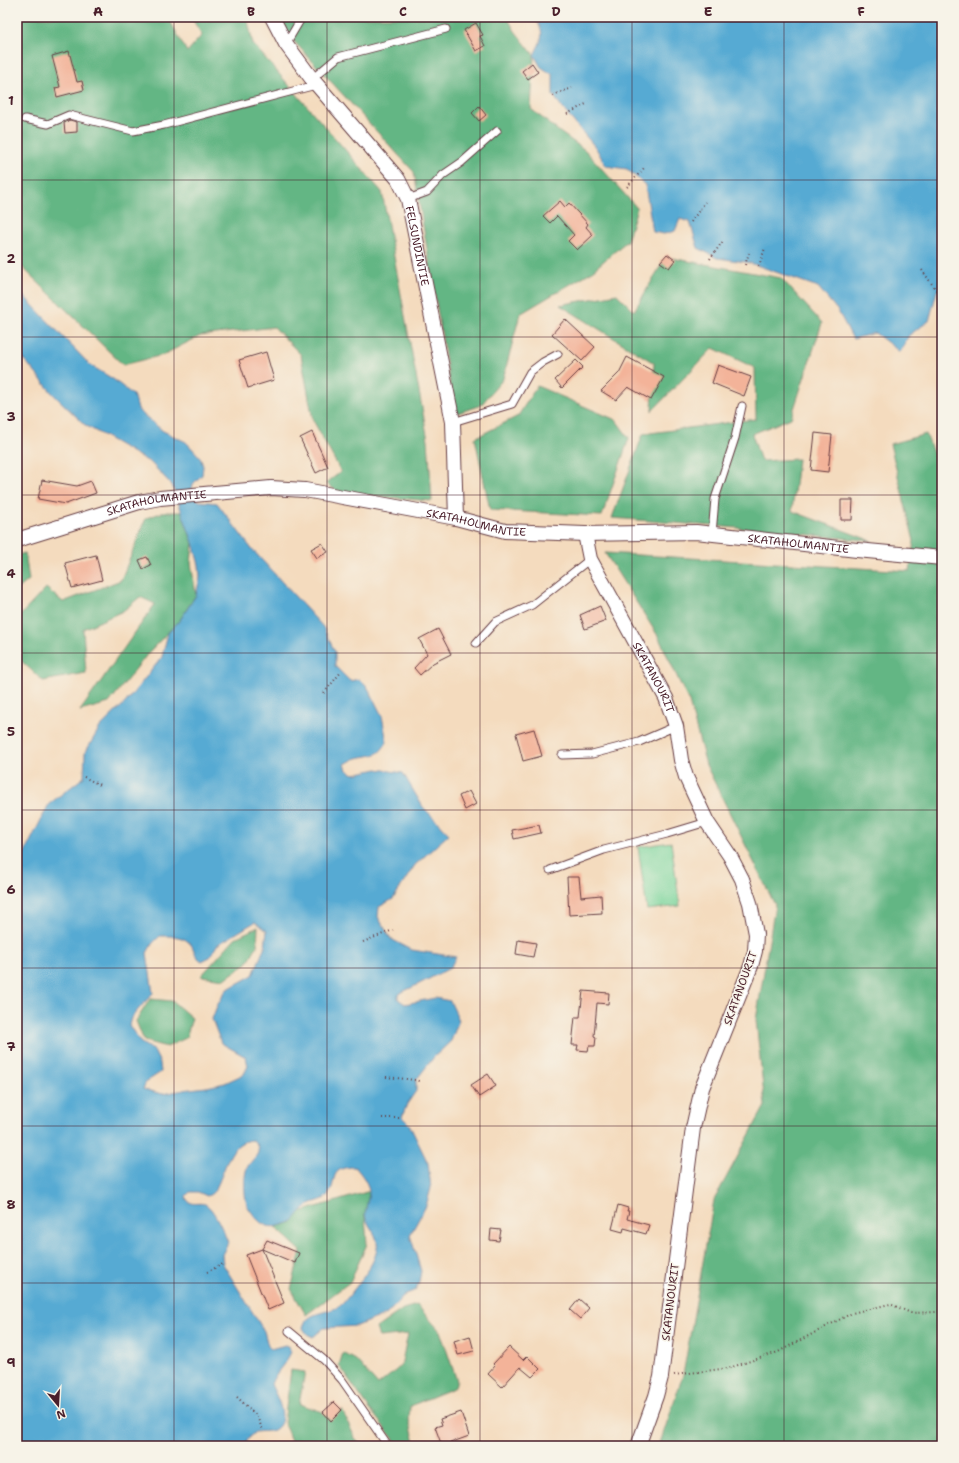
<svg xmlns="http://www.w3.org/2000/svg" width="959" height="1463" viewBox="0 0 959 1463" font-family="'Shantell Sans',sans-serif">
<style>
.green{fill:#7bd59c;stroke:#627a64}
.forest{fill:#64b684;stroke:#576a58}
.water{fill:#57aad3;stroke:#50647f;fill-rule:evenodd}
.building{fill:#f3b399}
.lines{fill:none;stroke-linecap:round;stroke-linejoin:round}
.lane-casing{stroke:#643b41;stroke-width:9}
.street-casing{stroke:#643b41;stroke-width:16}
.path{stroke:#643b41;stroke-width:2;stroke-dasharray:1 3;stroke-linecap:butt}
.lane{stroke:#fff;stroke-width:7}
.street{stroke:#fff;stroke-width:14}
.grid{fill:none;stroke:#4a1f2b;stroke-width:1;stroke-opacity:0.55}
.labels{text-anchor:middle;stroke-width:3;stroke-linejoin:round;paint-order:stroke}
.street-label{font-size:11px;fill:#4a1f2b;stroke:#f7f3e8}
.neatline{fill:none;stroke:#4a1f2b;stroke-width:1.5}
.grid-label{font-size:13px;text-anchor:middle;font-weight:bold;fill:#4a1f2b}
</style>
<rect width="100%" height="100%" fill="#f7f3e8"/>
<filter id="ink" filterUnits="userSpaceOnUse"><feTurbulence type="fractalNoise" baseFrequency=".025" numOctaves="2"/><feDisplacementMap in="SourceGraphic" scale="8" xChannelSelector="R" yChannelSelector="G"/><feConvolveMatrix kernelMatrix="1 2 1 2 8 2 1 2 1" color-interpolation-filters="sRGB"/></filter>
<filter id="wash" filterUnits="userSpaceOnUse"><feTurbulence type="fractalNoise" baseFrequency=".012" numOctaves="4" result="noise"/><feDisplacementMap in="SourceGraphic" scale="16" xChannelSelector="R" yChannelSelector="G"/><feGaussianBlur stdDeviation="0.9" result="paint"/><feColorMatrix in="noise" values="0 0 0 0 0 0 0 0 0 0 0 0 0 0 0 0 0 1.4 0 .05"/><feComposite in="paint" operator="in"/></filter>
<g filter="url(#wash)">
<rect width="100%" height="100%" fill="#f4dbbe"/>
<path class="green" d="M671 842 680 906 647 910 638 847Z"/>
<path class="forest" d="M17 17H168L187 52 202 35 191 17H247L253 44 382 192 428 440 432 501 339 493 326 483 341 472 313 420 301 355 274 327 200 336 163 355 123 365 17 262Z
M276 17H507L515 31 534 55 531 109 561 133 585 150 637 208 627 241 591 272 520 314 503 379 481 405 455 414 414 172 278 24Z
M666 257 781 278 822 323 791 418 752 434 761 461 798 459 792 511 872 541 751 529 612 518 643 434 756 419 755 368 713 348 652 411 654 363 560 305 617 294 634 311Z
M537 386 616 420 629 438 602 516 490 510 475 438 518 416Z
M926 434 942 476V1446H659L683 1375 714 1200 765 1106 756 1020 775 905 706 765 689 702 658 636 605 553 910 571 914 541 890 444Z
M164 512H182L193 543 191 563 196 595 180 620 149 652 109 703 80 711 155 604 140 597 123 611 83 629 86 673 43 681 17 657V619L46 588 63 602 121 580 146 518Z
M25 553 29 580 17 590V555Z
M258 927 257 946 247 963 225 979 201 976 235 938Z
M150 999 172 1001 192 1018 186 1038 167 1047 144 1041 136 1021Z
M370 1191 365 1216 367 1244 350 1282 306 1315 291 1289 301 1251 275 1227 292 1222 300 1212Z
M417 1305 440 1331 457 1381 454 1388 410 1406 409 1420 416 1446H399L368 1407 339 1365 343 1353 356 1360 378 1385 401 1366 408 1334 379 1337 376 1328 403 1309Z
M291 1370 305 1372 299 1404 323 1412 331 1421 342 1410 355 1438 363 1446H293L284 1423Z"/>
<path class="water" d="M534 17H942V288L937 291 929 321 909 335 900 352 875 333 853 339 838 311 818 287 759 266 746 262 717 258 698 248 690 222 680 219 675 231 664 234 653 232 645 185 627 169 606 166 596 148 567 114 553 95V75L541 67 534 55C542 39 546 33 534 17Z
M17 289 90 365 113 379 133 395 139 411 163 431 186 442 200 457 203 466 202 475 193 484 191 493 199 501 217 503 251 548 323 627 335 652V666L350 681 359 679 368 688 382 716 387 742C378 758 373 754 357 758 353 759 349 762 345 764L347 770 354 774 377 769 403 773 423 807 449 834 415 865 393 899 379 907 378 917 391 939 412 950 456 957 450 968 419 984 398 994V999L405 1004 435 998 450 1001 459 1020 451 1041 434 1057 416 1080V1091L407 1104 402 1117 409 1124 428 1163 431 1188 426 1206 410 1235 421 1271 419 1282 416 1290 406 1294 387 1314 357 1326 324 1328 313 1337 307 1334 303 1328C306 1309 334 1315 344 1302 355 1288 380 1260 377 1242 376 1232 365 1223 365 1214 366 1207 368 1200 369 1193 370 1185 360 1172 355 1167 326 1167 339 1183 327 1196 323 1201 315 1201 310 1204 303 1208 299 1215 293 1221 290 1223 285 1224 282 1225 264 1231 257 1220 248 1207 244 1200 244 1178 246 1171 249 1158 267 1155 253 1140 228 1140 225 1174 215 1190 213 1193 210 1195 207 1196L198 1192H190L186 1196 187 1200C193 1206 198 1202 205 1204 214 1208 224 1233 228 1242L222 1255 223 1264 264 1331 268 1346 271 1349 285 1345 289 1347 291 1352C286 1364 276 1371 271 1384 276 1396 291 1421 274 1430 269 1432 261 1431 255 1432L248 1438 245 1446H17V868L49 804 84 777 85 753 100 727 126 702 162 657 168 633 180 620 196 595 200 577 199 565 193 543 172 485 151 463 85 425 53 394 18 352 17 361ZM255 922 267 931 265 946 253 975 226 990 217 1006 212 1019 221 1043 246 1057 248 1066 244 1074 225 1083 207 1087 190 1089 162 1094 143 1089 146 1082 161 1072 160 1063 154 1051 140 1042 129 1025 131 1018 153 993 147 953 152 944 160 936C171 936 185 935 192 946 196 954 194 956 202 961L210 957 217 945Z"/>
<g id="blocks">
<path class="building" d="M476 23 483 35 480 36 485 46 476 51 464 30Z
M69 51 77 82 82 81 84 90 57 97 55 88 60 87 52 56Z
M532 63 538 72 528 79 522 71Z
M479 106 486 115 479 121 472 113Z
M70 120 77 122V132L65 133 64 123Z
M560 201 565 207 569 203 588 224 586 227 593 235 577 250 568 241 574 235 557 216 550 223 543 216Z
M667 254 675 260 669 268 660 262Z
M565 319 595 347 582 361 552 334Z
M266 352 274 380 248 388 239 360Z
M627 357 664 377 651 400 628 387 616 400 601 391 619 373Z
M576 360 583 367 562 388 555 380Z
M718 365 751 377 744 396 712 383Z
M312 432 328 467 316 473 300 438Z
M815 433 832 435 828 472 811 470Z
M42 480 77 486 91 481 96 493 66 504 38 499Z
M841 500H853L852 520H841Z
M322 543 328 552 317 558 311 549Z
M96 555 102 580 72 588 65 563Z
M147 557 151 565 143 569 139 560Z
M600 606 606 621 585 629 580 615Z
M438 629 451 654 433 663 420 675 414 668 427 654 419 639Z
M534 729 542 756 523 761 516 734Z
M469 791 476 804 465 810 459 796Z
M539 825 541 833 514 839 512 830Z
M567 877H579L581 897 601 895 602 913 569 915Z
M518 940 536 943 533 957 516 954Z
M583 991 609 993 608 1004 597 1003 594 1036 596 1037 595 1046H589L588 1051 577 1050 578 1045H572L575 1017H580Z
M488 1074 496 1086 479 1097 471 1085Z
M618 1205 628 1208 627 1211H629L627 1219 649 1225 646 1234 624 1228 623 1232 612 1229Z
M491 1229 501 1230 499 1241 490 1240Z
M267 1240 299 1253 295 1263 262 1249Z
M262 1249 284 1303 268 1310 246 1255Z
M579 1299 589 1308 580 1319 570 1310Z
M470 1336 474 1351 458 1355 454 1341Z
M509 1347 523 1360 527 1356 540 1369 532 1377 520 1367 502 1387 488 1374 495 1366 493 1364Z
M334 1402 342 1410 331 1421 323 1412Z
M461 1412 469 1436 442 1446 435 1427 442 1425 440 1419Z"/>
</g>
</g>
<g filter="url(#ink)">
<use href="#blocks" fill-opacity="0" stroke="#643b41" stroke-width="1"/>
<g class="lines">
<g class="lane-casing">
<path id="lane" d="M286 44 302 17
M312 79 338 57 446 29
M25 119 48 124 69 115 133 131 164 125 316 85
M408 199 427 192 443 175 462 162 497 131
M453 422 512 404 530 372 543 362 558 354
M712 534 715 499 735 438 742 406
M476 643 495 622 532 605 590 559
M562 755 592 754 639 742 676 726
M550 870 604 850 667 834 707 822
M289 1331 324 1360 342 1380 388 1446"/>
</g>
<g class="street-casing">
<g id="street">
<path id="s1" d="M272 17 286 44 312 79 398 179 408 199 453 422 456 518"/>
<path id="s2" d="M585 534 590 559 666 698 676 726 681 760 686 777 707 822 730 856 742 879 750 903 756 934 755 951 751 966 702 1088 693 1128 661 1377 656 1396 638 1446"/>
<path id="s3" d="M17 540 139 502 160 498 271 488 305 490 456 518 505 531 585 534 696 532 857 550 942 558"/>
</g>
</g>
<path class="path" d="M553 95 572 88
M567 114 588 103
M627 187 644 168
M691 222 705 202
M710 259 723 241
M745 265 749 253
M759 266 765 248
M922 270 937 291
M324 693 341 672
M84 777 100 785
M363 942 393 930
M386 1077 416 1080 421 1082
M382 1118H402
M207 1272 223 1264
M674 1375 729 1368 778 1352 852 1313 890 1304 911 1313 937 1312 942 1310
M237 1397 256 1415 263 1430"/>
<use href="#lane" class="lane"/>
<use href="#street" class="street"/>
</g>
</g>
<path class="grid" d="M174 17V1446M327 17V1446M480 17V1446M632 17V1446M784 17V1446M17 180H942M17 337H942M17 495H942M17 653H942M17 810H942M17 968H942M17 1126H942M17 1283H942"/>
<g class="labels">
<g class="street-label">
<text dy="4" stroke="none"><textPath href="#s1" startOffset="276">FELSUNDINTIE</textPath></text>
<text dy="4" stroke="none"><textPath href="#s3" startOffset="145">SKATAHOLMANTIE</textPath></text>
<text dy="4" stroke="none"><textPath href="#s3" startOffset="469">SKATAHOLMANTIE</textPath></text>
<text dy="4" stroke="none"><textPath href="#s3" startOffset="793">SKATAHOLMANTIE</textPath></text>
<text dy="4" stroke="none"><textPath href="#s2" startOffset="160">SKATANOURIT</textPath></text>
<text transform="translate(740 988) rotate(-70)" y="4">SKATANOURIT</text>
<text transform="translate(670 1302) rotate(-83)" y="4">SKATANOURIT</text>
</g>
</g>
<rect width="959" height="1463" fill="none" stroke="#f7f3e8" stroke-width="44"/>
<g transform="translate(58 1405) rotate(162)" stroke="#f7f3e8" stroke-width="3" paint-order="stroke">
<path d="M0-3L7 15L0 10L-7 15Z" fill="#4a1f2b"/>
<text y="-6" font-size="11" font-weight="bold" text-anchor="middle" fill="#4a1f2b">N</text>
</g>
<rect x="22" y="22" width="915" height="1419" class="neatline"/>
<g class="grid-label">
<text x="98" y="16">A</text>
<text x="251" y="16">B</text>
<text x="403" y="16">C</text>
<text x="556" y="16">D</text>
<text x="708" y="16">E</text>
<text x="861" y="16">F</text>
<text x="11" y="105">1</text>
<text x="11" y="263">2</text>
<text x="11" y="421">3</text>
<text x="11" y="578">4</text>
<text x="11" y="736">5</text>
<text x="11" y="894">6</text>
<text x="11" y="1051">7</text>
<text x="11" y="1209">8</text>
<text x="11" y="1367">9</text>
</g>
</svg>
